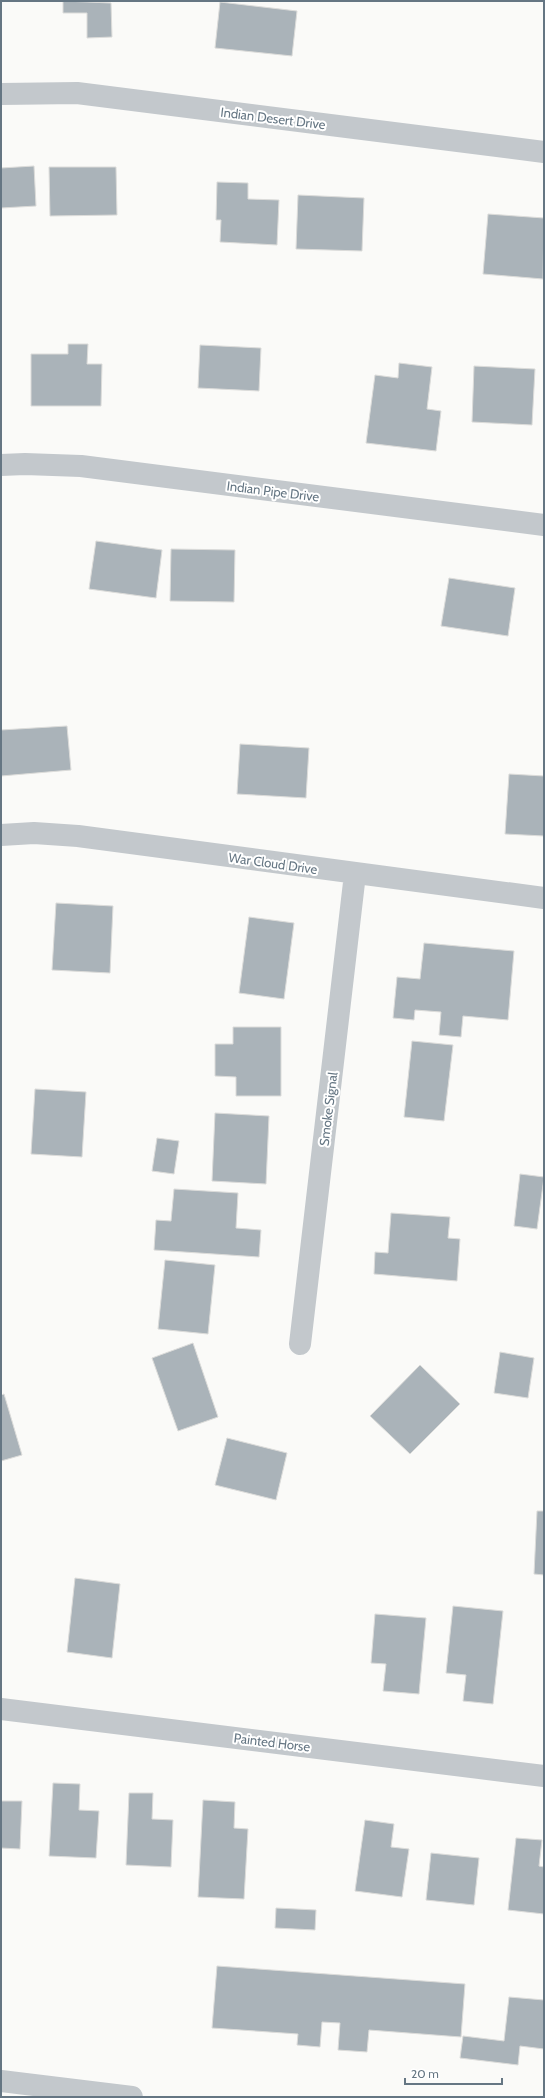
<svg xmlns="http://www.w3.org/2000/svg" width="545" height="2098" viewBox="0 0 545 2098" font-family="Cabin,sans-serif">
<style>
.building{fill:#aab3b9;stroke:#dcdcda}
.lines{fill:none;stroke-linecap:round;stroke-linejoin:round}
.minor{stroke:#c3c8cc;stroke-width:22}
.labels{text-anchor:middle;stroke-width:4;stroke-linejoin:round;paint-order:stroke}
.street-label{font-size:13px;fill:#657683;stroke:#fff}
</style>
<rect width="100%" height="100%" fill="#fafaf8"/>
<path class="building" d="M63 1 111 3 112 37 87 38V13H63Z
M220 2 297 11 292 56 215 48Z
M34 166 36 206 1 208V168Z
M49 167H116L117 215 50 216Z
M217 182 248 183V199L279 200 277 245 220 242 221 220H216Z
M298 195 364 198 362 251 296 249Z
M488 214 544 218 543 279 483 274Z
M68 344H88L87 364H102L101 406H31V354H68Z
M200 345 261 348 259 391 198 388Z
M399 363 432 367 427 409 441 411 436 451 366 443 375 375 398 378Z
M474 366 535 369 532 425 472 422Z
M96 541 162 550 156 598 89 589Z
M171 549 235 550 234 602 170 601Z
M449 578 515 588 508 636 441 626Z
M67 726 71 770 1 776V730Z
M240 744 309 748 306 798 237 794Z
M509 774 544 776V836L505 834Z
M56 903 113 906 110 973 52 970Z
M249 917 294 923 284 999 239 993Z
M424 943 514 951 508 1020 463 1016 461 1037 439 1035 441 1012 415 1010 414 1020 393 1018 397 977 420 979Z
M233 1027H281V1096H236V1077L215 1076V1044H233Z
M412 1041 453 1045 444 1121 404 1117Z
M35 1089 86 1092 82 1157 31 1154Z
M215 1113 269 1116 266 1184 212 1181Z
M157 1138 179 1141 174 1174 152 1171Z
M520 1174 544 1177 537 1229 514 1226Z
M174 1189 238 1193 236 1228 261 1230 259 1257 154 1250 156 1220 171 1221Z
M391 1213 450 1217 448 1238 460 1239 457 1281 374 1274 375 1252 388 1253Z
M165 1260 215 1265 208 1334 158 1329Z
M193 1343 218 1417 178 1431 152 1358Z
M500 1352 534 1358 528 1398 494 1393Z
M420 1365 460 1404 410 1454 370 1416Z
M4 1394 22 1455 1 1461V1395Z
M227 1438 287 1453 276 1500 215 1485Z
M537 1511H544V1575L534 1574Z
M75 1578 120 1584 112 1658 67 1652Z
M453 1606 503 1611 493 1704 463 1701 466 1675 446 1673Z
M375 1614 426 1618 419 1694 383 1691 386 1664 371 1663Z
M53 1783 80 1784 79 1810 99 1811 96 1858 49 1856Z
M129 1793H153L152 1819 173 1820 171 1867 126 1865Z
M203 1800 235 1802 234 1828 248 1829 244 1899 198 1897Z
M1 1801H22L20 1849 1 1848Z
M365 1820 394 1824 391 1847 409 1849 402 1897 355 1891Z
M516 1838 542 1840 539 1866 544 1867V1914L508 1910Z
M431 1853 479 1858 474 1905 426 1900Z
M276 1908 316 1910 315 1930 275 1928Z
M217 1966 465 1984 461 2037 369 2030 367 2052 338 2050 340 2023 322 2022 320 2047 297 2045 298 2034 212 2028Z
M509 1997 544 2000V2049L520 2046 518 2065 460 2058 463 2036 504 2041Z"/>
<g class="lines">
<path class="minor" d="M1 94 77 93 544 152
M1 465 25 464 81 466 544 525
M1 835 34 833 78 836 544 898
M300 1344 355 874
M1 1709 544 1776
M1 2081 132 2097"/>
</g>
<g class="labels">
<g class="street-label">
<text transform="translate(273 118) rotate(7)" y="5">Indian Desert Drive</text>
<text transform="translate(273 491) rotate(7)" y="5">Indian Pipe Drive</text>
<text transform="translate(273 863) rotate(8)" y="5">War Cloud Drive</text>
<text transform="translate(328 1109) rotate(-83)" y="5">Smoke Signal</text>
<text transform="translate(272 1742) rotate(7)" y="5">Painted Horse</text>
</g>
</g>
<rect width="545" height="2098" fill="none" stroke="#657683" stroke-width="4"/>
<path d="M405 2078v6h97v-6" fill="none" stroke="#657683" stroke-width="2"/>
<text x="411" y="2078" font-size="12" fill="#657683" stroke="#ffffff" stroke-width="3" paint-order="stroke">20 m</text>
</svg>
